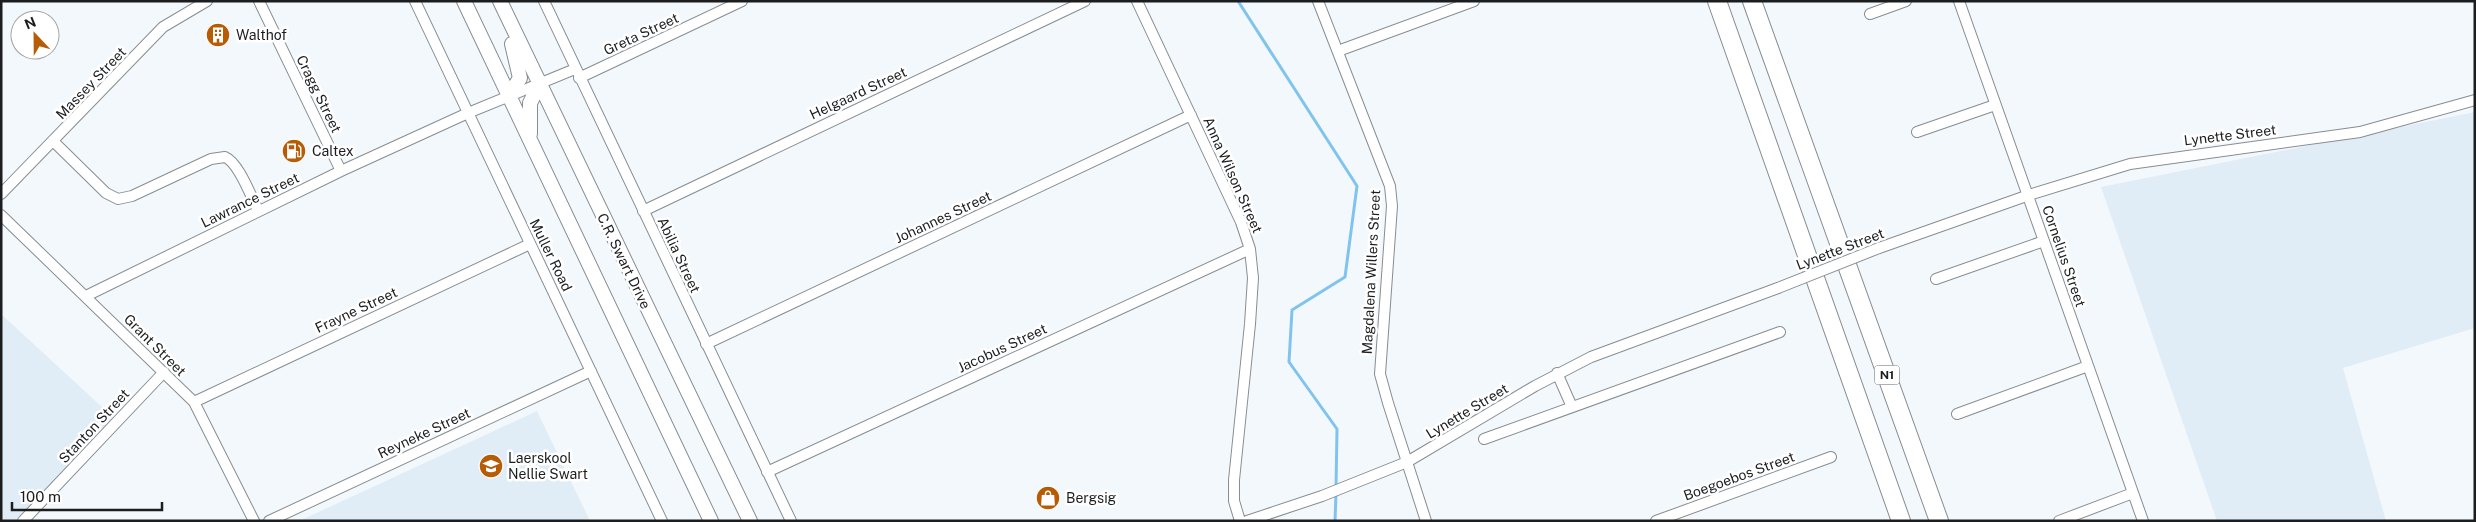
<svg xmlns="http://www.w3.org/2000/svg" width="2476" height="522" viewBox="0 0 2476 522" font-family="'Public Sans',sans-serif">
<style>
.built{fill:#e1edf6}
.lines{fill:none;stroke-linecap:round;stroke-linejoin:round}
.stream{stroke:#80c4ee;stroke-width:3}
.minor-casing{stroke:#878d90;stroke-width:12}
.secondary-casing{stroke:#878d90;stroke-width:16}
.motorway-casing{stroke:#878d90;stroke-width:20}
.minor{stroke:#fff;stroke-width:10}
.secondary{stroke:#fff;stroke-width:14}
.motorway{stroke:#fff;stroke-width:18}
.minor-bridge-casing{stroke:#878d90;stroke-width:12;stroke-linecap:butt}
.minor-bridge{stroke:#fff;stroke-width:10}
.labels{text-anchor:middle;stroke-width:5;stroke-linejoin:round;paint-order:stroke}
.shield{fill:#fff;stroke:#5f6162;stroke-width:1}
.shield-label{font-size:12px;font-weight:bold;fill:#1b1d1f}
.street-label{font-size:14px;fill:#1b1d1f;stroke:#fff}
.poi-label{font-size:14px;fill:#1b1d1f;stroke:#fff;text-anchor:start}
</style>
<rect width="100%" height="100%" fill="#f3f8fc"/>
<path class="built" d="M2475 112V328L2343 368 2386 521H2217L2101 187Z
M1 314 114 418 16 521H1Z
M537 411 590 521H299Z"/>
<g class="lines">
<path class="stream" d="M1238 1 1357 186 1345 277 1292 310 1289 362 1337 429 1336 488
M1335 521 1336 494"/>
<g class="minor-casing">
<path id="minor" d="M259 1 341 171
M415 1 662 521
M544 1 791 521
M1137 1 1241 222 1250 249 1253 278 1250 324 1234 480V501L1240 521
M1318 1 1390 186 1392 206 1380 374 1388 403 1426 521
M1959 1 2143 521
M1870 14 1906 1
M1338 51 1474 1
M579 78 742 1
M1917 132 1995 105
M53 141 106 193 118 199 132 196 211 159 225 157C239 163 251 197 258 210
M1 194 163 27 207 1
M643 211 1085 1
M1 215 194 402 254 521
M1879 248 2029 195 2130 164 2360 132 2475 100
M1936 279 2044 241
M86 296 341 171 468 113 575 69
M706 344 1191 115
M1557 373 1572 407
M194 402 530 244
M1957 414 2088 366
M1484 439 1780 332
M767 472 1250 249
M23 521 164 372
M269 521 591 371
M1247 521 1322 496 1407 462 1535 386 1591 357 1778 288
M1656 521 1831 457
M2059 521 2133 493"/>
</g>
<g class="secondary-casing">
<path id="secondary" d="M464 1 711 521
M500 1 750 521
M509 96 520 78 512 44
M530 134V103L539 85"/>
</g>
<g class="motorway-casing">
<path id="motorway" d="M1717 1 1901 521
M1752 1 1939 521"/>
</g>
<use href="#minor" class="minor"/>
<use href="#secondary" class="secondary"/>
<use href="#motorway" class="motorway"/>
<g class="minor-bridge-casing">
<path id="minor-bridge" d="M1778 288 1879 248"/>
</g>
<use href="#minor-bridge" class="minor-bridge"/>
</g>
<defs>
<g id="building-disc" transform="scale(1.25)"><circle r="9.5" fill="#b75b04" stroke="#fff"/><path d="M-4-6H4V6H1V3H-1V6H-4ZM-2.5-4.3h1.7v1.8h-1.7ZM.8-4.3h1.7v1.8H.8ZM-2.5-1h1.7V.8h-1.7ZM.8-1h1.7V.8H.8Z" fill="#fff"/></g>
<g id="fuel-disc" transform="scale(1.25)"><circle r="9.5" fill="#b75b04" stroke="#fff"/><path d="M-5.5-6h7V0h2V4h1.3V-2.5L3-4.5l.8-.8L6-3V5H2.5V1h-1V6h-7ZM-4.2-4.7v3.2H.2V-4.7Z" fill="#fff"/></g>
<g id="school-disc" transform="scale(1.25)"><circle r="9.5" fill="#b75b04" stroke="#fff"/><path d="M0-5L7-2L0 1L-7-2ZM-4 1L0 2.5L4 1V4Q0 6-4 4Z" fill="#fff"/></g>
<g id="shop-disc" transform="scale(1.25)"><circle r="9.5" fill="#b75b04" stroke="#fff"/><path d="M-5-2.5h2.3a2.7 3.5 0 0 1 5.4 0H5L5.5 6h-11ZM-1.5-2.5h3a1.5 2.3 0 0 0-3 0Z" fill="#fff"/></g>
</defs>
<g fill-rule="evenodd">
<use href="#building-disc" x="218" y="35"/>
<use href="#fuel-disc" x="294" y="151"/>
<use href="#school-disc" x="491" y="466"/>
<use href="#shop-disc" x="1048" y="498"/>
</g>
<g class="labels">
<rect class="shield" x="1874.5" y="365.5" width="25" height="19" rx="4"/>
<g class="shield-label">
<text x="1887" y="379">N1</text>
</g>
<g class="street-label">
<text transform="translate(641 34) rotate(-25)" y="5">Greta Street</text>
<text transform="translate(91 83) rotate(-46)" y="5">Massey Street</text>
<text transform="translate(858 93) rotate(-25)" y="5">Helgaard Street</text>
<text transform="translate(319 94) rotate(64)" y="5">Cragg Street</text>
<text transform="translate(2230 135) rotate(-7)" y="5">Lynette Street</text>
<text transform="translate(1233 175) rotate(66)" y="5">Anna Wilson Street</text>
<text transform="translate(250 200) rotate(-26)" y="5">Lawrance Street</text>
<text transform="translate(943 217) rotate(-25)" y="5">Johannes Street</text>
<text transform="translate(1840 249) rotate(-21)" y="5">Lynette Street</text>
<text transform="translate(551 255) rotate(64)" y="5">Muller Road</text>
<text transform="translate(679 255) rotate(65)" y="5">Abilia Street</text>
<text transform="translate(2064 256) rotate(71)" y="5">Cornelius Street</text>
<text transform="translate(624 261) rotate(64)" y="5">C.R. Swart Drive</text>
<text transform="translate(1371 272) rotate(-87)" y="5">Magdalena Willers Street</text>
<text transform="translate(356 310) rotate(-25)" y="5">Frayne Street</text>
<text transform="translate(155 345) rotate(45)" y="5">Grant Street</text>
<text transform="translate(1002 348) rotate(-25)" y="5">Jacobus Street</text>
<text transform="translate(1467 411) rotate(-31)" y="5">Lynette Street</text>
<text transform="translate(94 426) rotate(-47)" y="5">Stanton Street</text>
<text transform="translate(424 433) rotate(-25)" y="5">Reyneke Street</text>
<text transform="translate(1739 476) rotate(-20)" y="5">Boegoebos Street</text>
</g>
<g class="poi-label">
<text x="236" y="40">Walthof</text>
<text x="312" y="156">Caltex</text>
<text x="508" y="463">Laerskool<tspan x="508" dy="16">Nellie Swart</tspan></text>
<text x="1066" y="503">Bergsig</text>
</g>
</g>
<rect width="2476" height="522" fill="none" stroke="#1b1d1f" stroke-width="5"/>
<g transform="translate(35 35) rotate(338)"><circle r="24" fill="#ffffff" stroke="#a4a5a5"/>
<path d="M0-4L9 19L0 12L-9 19Z" fill="#b75b04"/>
<text y="-8" font-size="14" font-weight="bold" text-anchor="middle" fill="#1b1d1f">N</text>
</g>
<path d="M12 502v8h150v-8" fill="none" stroke="#1b1d1f" stroke-width="2.5"/>
<text x="20" y="502" font-size="15" fill="#1b1d1f" stroke="#ffffff" stroke-width="4" paint-order="stroke">100 m</text>
</svg>
